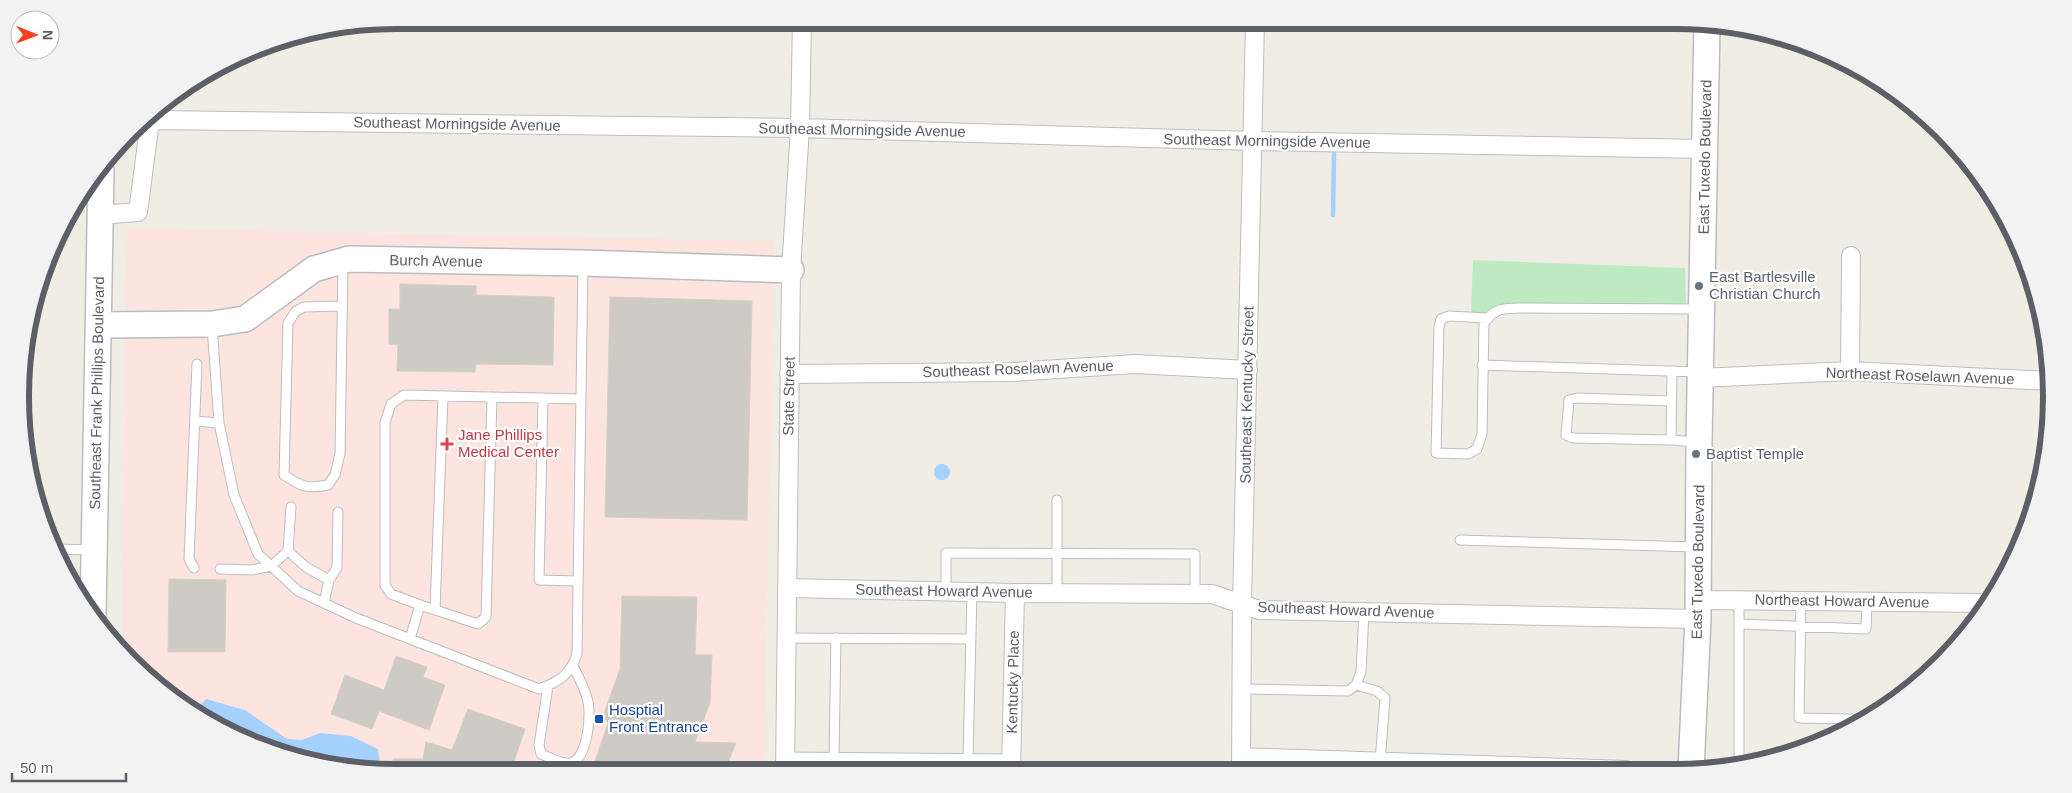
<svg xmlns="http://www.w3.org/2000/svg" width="2072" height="793" viewBox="0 0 2072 793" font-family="Helvetica,sans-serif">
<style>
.medical{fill:#fee4df}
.green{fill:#beeac1}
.water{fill:#a4d1ff}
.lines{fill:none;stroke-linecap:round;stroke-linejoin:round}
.stream{stroke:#a4d1ff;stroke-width:4.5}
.building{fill:#cdcbc3;stroke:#d5d0c1}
.lane-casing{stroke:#bbbdc4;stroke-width:11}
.street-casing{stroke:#bbbdc4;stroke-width:20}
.secondary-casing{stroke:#b9bcc3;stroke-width:28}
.lane{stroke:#fff;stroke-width:9}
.street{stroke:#fff;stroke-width:18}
.secondary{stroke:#fff;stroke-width:25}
.worship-dot{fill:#6b7280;stroke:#fff;stroke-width:2}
.health-dot{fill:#e0444e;stroke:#fff;stroke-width:2}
.transit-dot{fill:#1a4fb4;stroke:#fff;stroke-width:2}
.labels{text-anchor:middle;stroke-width:4.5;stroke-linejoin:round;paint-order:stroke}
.street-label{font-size:15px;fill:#5c5f66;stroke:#fff}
.worship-label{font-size:15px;fill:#5b616d;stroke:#fff;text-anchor:start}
.health-label{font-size:15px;fill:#be3a42;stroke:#fff;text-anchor:start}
.transit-label{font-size:15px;fill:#164399;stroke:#fff;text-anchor:start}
.rim{fill:none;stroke:#5c5f66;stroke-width:6}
</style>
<rect width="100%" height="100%" fill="#f0eee4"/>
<path class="medical" d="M127 228 774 241 764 772 397 773 299 760 230 734 168 695 122 646Z"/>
<path class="green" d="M1473 260 1685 268 1686 309 1499 305 1481 314 1471 313Z"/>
<path class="water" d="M934 472a8 8 0 1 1 16 0a8 8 0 1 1-16 0Z
M206 699 245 710 287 739 302 740 320 733 351 736 378 749 381 771 299 760 230 734 194 712Z"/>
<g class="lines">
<path class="stream" d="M1333 215 1334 154"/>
</g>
<path class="building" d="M400 284 476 286V295L554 297 553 365 476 364 475 372 397 371 398 345 389 344V309H400Z
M610 297 752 301 747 520 605 517Z
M169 579 226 580 225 652H168Z
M622 596 697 597 695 655H712L710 703 695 742 736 743 724 772 591 773 608 723 603 716 620 669Z
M396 656 427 667 423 677 445 685 429 730 379 711 372 729 331 714 345 675 384 690Z
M468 709 525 729 510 773 393 772V759H423L426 742 452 750Z"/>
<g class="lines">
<g class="lane-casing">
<path id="lane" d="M342 306 304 307 296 311 288 323 284 475C302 487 307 489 328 485L335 475 340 454 343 264
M1487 318 1449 316 1441 319 1439 327 1436 453 1468 454 1477 449 1482 434 1484 323C1495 308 1503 308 1521 308L1699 309
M212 326 219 423 234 495 258 554 298 591 356 618 539 689C559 682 571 674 577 654L583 264
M1482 365 1699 372
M1672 371 1671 440 1697 442
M543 398 539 580 578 581
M195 421 219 423
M1671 440 1573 438 1566 435 1569 400 1577 398 1671 401
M1460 540 1697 547
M53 549 94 550
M288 551 306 567 329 580 324 603
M194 568 189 559 197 364
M220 569 252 570 271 566 288 551 291 507
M329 580 337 568 338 512
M946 592V553L1195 554V594
M1057 593V500
M1739 600V765
M1801 601 1799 718 1852 719V727
M420 605 478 624 486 617 492 397
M435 610 443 396
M1739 624 1866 629 1867 602
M786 638 971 639
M410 639 420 605 391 594 385 585V423L391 404 404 395 580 399
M1356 685 1377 691 1385 698 1380 762
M548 686 539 745 541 754C549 757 562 765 571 763 588 758 592 712 587 698 584 687 578 676 573 666
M1241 689 1348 691 1356 685 1361 672 1364 612
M785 757 1011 759
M834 757 836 638
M968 758 972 592
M914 772V758
M965 772V758"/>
</g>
<g class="street-casing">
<path id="street" d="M100 215 138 212 150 120 800 128 1253 141 1705 149
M1850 371 1851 256
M789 374 1013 372 1135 364 1248 370
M1700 378 1850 371 2050 381
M787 588 1015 593 1212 594 1259 610 1698 619
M1699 600 1986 603
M1241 757 1626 770
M1011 771 1015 593
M1241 771 1242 605 1255 20
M785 772 791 270 800 128 802 20"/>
</g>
<g class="secondary-casing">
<path id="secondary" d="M99 325 212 324 245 319 314 269 349 259 583 263 791 270
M93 615 101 171
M1691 770 1698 619 1699 442 1707 24"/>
</g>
<use href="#lane" class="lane"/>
<use href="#street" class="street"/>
<use href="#secondary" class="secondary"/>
</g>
<g class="worship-dot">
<circle cx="1699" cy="286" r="5"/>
<circle cx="1696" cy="454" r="5"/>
</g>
<path class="health-dot" d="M444.5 436.5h5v5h5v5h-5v5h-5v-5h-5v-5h5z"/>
<rect class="transit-dot" x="594" y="714" width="10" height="10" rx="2.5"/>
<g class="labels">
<g class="street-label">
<text transform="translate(457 124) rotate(1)" y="5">Southeast Morningside Avenue</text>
<text transform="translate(862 130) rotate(1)" y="5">Southeast Morningside Avenue</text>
<text transform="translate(1267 141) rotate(1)" y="5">Southeast Morningside Avenue</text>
<text transform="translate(1705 157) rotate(-89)" y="5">East Tuxedo Boulevard</text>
<text transform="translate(436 261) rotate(1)" y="5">Burch Avenue</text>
<text transform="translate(1018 369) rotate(-2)" y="5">Southeast Roselawn Avenue</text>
<text transform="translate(1920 376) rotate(2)" y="5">Northeast Roselawn Avenue</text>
<text transform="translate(97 393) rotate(-89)" y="5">Southeast Frank Phillips Boulevard</text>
<text transform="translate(1247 395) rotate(-89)" y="5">Southeast Kentucky Street</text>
<text transform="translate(789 396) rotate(-89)" y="5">State Street</text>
<text transform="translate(1698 562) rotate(-89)" y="5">East Tuxedo Boulevard</text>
<text transform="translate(944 591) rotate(1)" y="5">Southeast Howard Avenue</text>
<text transform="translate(1842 601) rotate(1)" y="5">Northeast Howard Avenue</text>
<text transform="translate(1346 610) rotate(2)" y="5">Southeast Howard Avenue</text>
<text transform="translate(1013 682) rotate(-89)" y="5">Kentucky Place</text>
</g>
<g class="worship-label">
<text x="1709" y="282">East Bartlesville<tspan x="1709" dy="17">Christian Church</tspan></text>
<text x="1706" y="459">Baptist Temple</text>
</g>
<g class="health-label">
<text x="458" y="440">Jane Phillips<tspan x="458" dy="17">Medical Center</tspan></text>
</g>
<g class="transit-label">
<text x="609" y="715">Hosptial<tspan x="609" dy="17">Front Entrance</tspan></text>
</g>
</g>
<path d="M0 0H2072V793H0ZM396 29H1676A367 367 0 0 1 2043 396V397A367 367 0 0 1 1676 764H396A367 367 0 0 1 29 397V396A367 367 0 0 1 396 29Z" fill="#f2f2f3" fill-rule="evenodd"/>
<path class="rim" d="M396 29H1676A367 367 0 0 1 2043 396V397A367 367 0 0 1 1676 764H396A367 367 0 0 1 29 397V396A367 367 0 0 1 396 29Z"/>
<g transform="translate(35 35) rotate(91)"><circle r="24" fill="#ffffff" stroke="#bebfc2"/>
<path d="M0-4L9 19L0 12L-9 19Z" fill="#f94020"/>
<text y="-8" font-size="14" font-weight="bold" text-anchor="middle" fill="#5c5f66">N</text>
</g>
<path d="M12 773v8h114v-8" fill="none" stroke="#5c5f66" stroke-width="2.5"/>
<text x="20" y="773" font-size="15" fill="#5c5f66" stroke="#ffffff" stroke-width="4" paint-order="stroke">50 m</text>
</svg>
